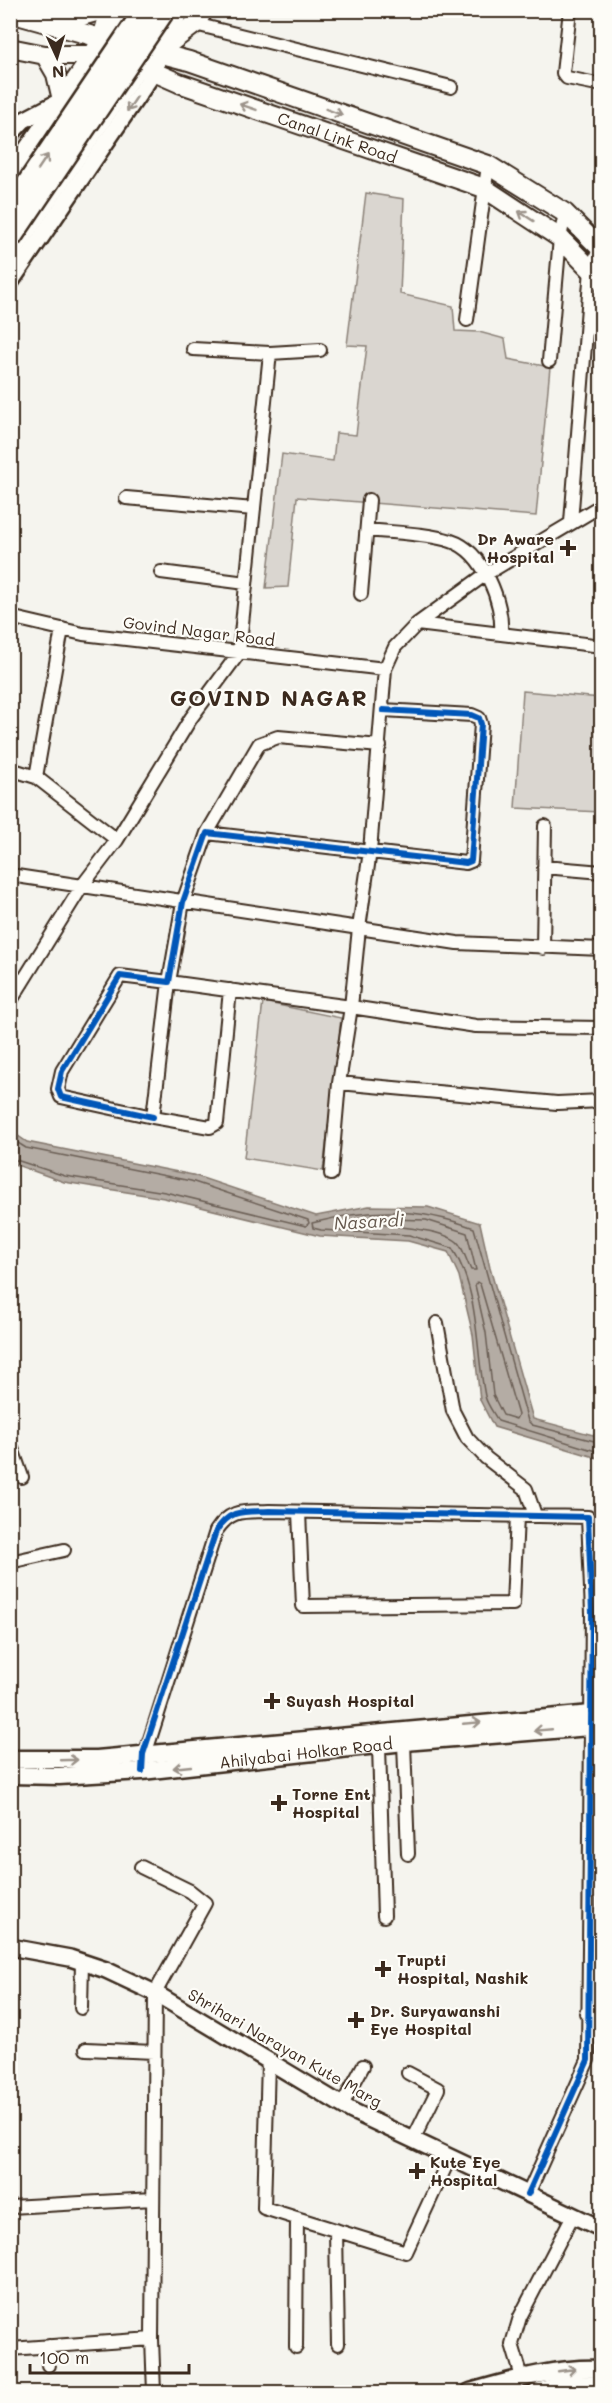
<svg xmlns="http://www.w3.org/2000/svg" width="612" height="2403" viewBox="0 0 612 2403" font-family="Mali,sans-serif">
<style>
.green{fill:#dad6d0;stroke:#8a8077;stroke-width:1.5}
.water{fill:#b4aca4;stroke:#84786e;stroke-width:1.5}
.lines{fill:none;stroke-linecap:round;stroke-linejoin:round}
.shore{stroke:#6b5e54;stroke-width:1.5}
.minor-casing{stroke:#3b2a1e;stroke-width:16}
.tertiary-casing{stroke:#3b2a1e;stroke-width:20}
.secondary-casing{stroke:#3b2a1e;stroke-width:21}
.primary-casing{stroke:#3b2a1e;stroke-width:22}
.motorway-casing{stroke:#3b2a1e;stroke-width:26}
.minor{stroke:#fdfcf7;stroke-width:12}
.tertiary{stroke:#fdfcf7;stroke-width:15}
.secondary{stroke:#fdfcf7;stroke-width:16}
.primary{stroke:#fdfcf7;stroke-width:18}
.motorway{stroke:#fdfcf7;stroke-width:21}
.motorway-bridge-casing{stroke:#3b2a1e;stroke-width:26;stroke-linecap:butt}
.motorway-bridge{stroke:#fdfcf7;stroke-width:21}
.cycleway-casing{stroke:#fdfcf7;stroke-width:10}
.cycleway{stroke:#0057b8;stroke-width:6}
.oneway{stroke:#9c938a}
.poi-dot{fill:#3b2a1e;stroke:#fdfcf7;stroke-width:2}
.labels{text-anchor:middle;stroke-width:4.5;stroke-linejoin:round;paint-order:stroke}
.street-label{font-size:16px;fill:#3b2a1e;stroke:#fdfcf7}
.poi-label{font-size:16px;font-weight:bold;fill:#3b2a1e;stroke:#fdfcf7;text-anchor:start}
.water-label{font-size:18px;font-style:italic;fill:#65584d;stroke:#fdfcf7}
.district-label{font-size:22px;font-weight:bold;letter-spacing:1.5px;fill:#3b2a1e;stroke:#fdfcf7}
</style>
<rect width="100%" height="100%" fill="#f5f4ee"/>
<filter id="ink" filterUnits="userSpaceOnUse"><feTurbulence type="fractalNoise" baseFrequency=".0167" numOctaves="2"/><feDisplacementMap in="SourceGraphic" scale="12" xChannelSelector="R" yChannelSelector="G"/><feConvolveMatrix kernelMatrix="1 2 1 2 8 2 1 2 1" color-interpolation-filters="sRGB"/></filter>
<g filter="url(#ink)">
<path class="green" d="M366 193 404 199 400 294 453 306 455 331 479 332 505 339 508 359 550 367 536 516 297 497 288 587 266 588 282 454 333 461 336 433 356 435 367 346 347 345Z
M523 691 601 698V812L515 808Z
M263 1002 341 1018 323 1171 244 1158Z"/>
<path class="water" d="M11 1131 27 1142 193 1175 316 1216 369 1206 428 1207 480 1223 490 1268 533 1419 601 1437V1459L494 1427 480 1400 473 1335 459 1276 448 1252 408 1241 320 1236 164 1198 64 1182 11 1163Z"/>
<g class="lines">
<path class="shore" d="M10 1138 26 1148 191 1181 308 1220 309 1223 306 1226 165 1192 65 1176 10 1158
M386 1219 426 1220 467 1233 476 1270H471C467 1262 464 1251 459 1244 449 1231 402 1227 386 1225L383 1222Z
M477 1282 480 1284 518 1415 516 1419 503 1415 493 1395 486 1333 475 1285Z
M602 1443 532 1425 528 1421 474 1228C417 1207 371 1208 312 1223L313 1228 321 1230 409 1235 452 1248C480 1292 475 1347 485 1396 487 1405 494 1413 498 1421L602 1453"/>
<g class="minor-casing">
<path id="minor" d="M570 10 563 73 567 78 602 85
M195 24 451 87
M467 320 488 165
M270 353 320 350
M549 361 560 238 565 213
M126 498 254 509
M571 522 591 269 602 242
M368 530C394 533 425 533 451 541 483 551 504 603 501 634
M161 572 246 583
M361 594 369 500
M10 617 83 634 385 669
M417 624 602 646
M10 769 36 777 117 840
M36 777 62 629
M207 833 259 744 278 737 380 746
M544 867 602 872
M10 875 359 928 370 851 385 669 395 647 417 624 486 574 602 505
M543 948 545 826
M10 975 22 983
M230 990 217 1123 210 1127 153 1117 169 982 351 1007 359 928 457 943 602 949
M10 1002 82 886 117 840 191 718 239 653 270 353 193 349
M339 1083 557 1103 602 1101
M153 1117 61 1097 58 1089 62 1071 120 976 169 982 183 902 207 833 466 863 471 861 481 724 479 718 472 715 383 710
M331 1174 339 1083 351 1007 476 1026 602 1028
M437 1323 453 1411 467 1438 486 1458 526 1489 535 1515
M10 1443 22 1477
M299 1512 303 1606 513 1604 517 1516
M10 1562 64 1550
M404 1742 408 1854
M379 1746 384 1916
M143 1761 216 1531C231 1508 244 1512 269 1511L588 1517 592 1613 588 2060 528 2194
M141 1867 190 1891 205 1903 155 1993 152 2339 154 2392
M81 2008 82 1962
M586 2013 602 2014
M86 2049 154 2052
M268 2061 264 2208 406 2252 450 2157
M408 2073 438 2089 413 2140
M342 2105 363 2066
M10 2207 153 2199
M336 2230 338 2344
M296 2347 297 2218
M10 2349 152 2339
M48 2365 49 2346
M522 2377 512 2344 520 2317 573 2215"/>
</g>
<g class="tertiary-casing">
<path id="tertiary" d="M10 135 24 120 62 100
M10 283 154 72 157 62
M10 1947 70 1958 106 1970 155 1993 352 2111 602 2229"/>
</g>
<g class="secondary-casing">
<g id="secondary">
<path d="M10 1759H97L602 1713"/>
<path id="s1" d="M10 1775 59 1776 142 1771 404 1742 602 1726"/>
<path d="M470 2392C513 2380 556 2367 602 2369"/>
<path d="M537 2392 561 2385 602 2384"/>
</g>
</g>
<g class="primary-casing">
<g id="primary">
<path d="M10 13 115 42"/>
<path d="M49 18H74L103 10"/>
<path d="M10 48 45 55 56 74 62 100"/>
<path d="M147 50 189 61 488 165 565 213 602 250"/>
<path id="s2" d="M45 55H93L154 72 179 83 484 188 560 238 602 281"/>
<path d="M10 175 93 55 102 38 110 10"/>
<path d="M10 255 138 67 195 24 204 10"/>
</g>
</g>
<g class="motorway-casing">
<path id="motorway" d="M102 38 129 10
M160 53 163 34 179 10"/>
</g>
<use href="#minor" class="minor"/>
<use href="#tertiary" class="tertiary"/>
<use href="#secondary" class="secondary"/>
<use href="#primary" class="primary"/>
<use href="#motorway" class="motorway"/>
<g class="motorway-bridge-casing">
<path id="motorway-bridge" d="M10 210 145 10
M10 238 164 10"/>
</g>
<use href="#motorway-bridge" class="motorway-bridge"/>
<g class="cycleway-casing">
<path id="cycleway" d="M153 1117 61 1097 58 1089 62 1071 120 976 169 982 183 902 207 833 466 863 471 861 481 724 479 718 472 715 383 710
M142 1771 143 1754 216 1531C231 1508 244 1512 269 1511L588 1517 592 1613 588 2060 528 2194"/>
</g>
<use href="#cycleway" class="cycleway"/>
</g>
<defs><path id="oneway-shaft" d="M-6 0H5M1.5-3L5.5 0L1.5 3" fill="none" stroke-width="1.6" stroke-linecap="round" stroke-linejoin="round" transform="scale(1.5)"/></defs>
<g class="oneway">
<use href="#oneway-shaft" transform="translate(132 104) rotate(124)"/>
<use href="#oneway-shaft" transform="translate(248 107) rotate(-161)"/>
<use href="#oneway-shaft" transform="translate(334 112) rotate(20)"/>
<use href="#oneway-shaft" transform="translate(43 162) rotate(-56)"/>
<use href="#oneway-shaft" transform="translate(526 216) rotate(-147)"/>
<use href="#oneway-shaft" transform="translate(472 1723) rotate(-5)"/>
<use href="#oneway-shaft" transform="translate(543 1730) rotate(175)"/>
<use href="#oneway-shaft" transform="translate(69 1760) rotate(-2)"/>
<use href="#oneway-shaft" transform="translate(182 1767) rotate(174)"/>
<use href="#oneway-shaft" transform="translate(567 2370) rotate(-8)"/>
</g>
</g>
<g class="poi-dot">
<path d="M565 539h6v6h6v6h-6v6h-6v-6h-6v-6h6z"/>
<path d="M269 1692h6v6h6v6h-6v6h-6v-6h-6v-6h6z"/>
<path d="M276 1794h6v6h6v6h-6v6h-6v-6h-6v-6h6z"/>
<path d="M380 1960h6v6h6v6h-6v6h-6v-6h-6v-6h6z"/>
<path d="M353 2011h6v6h6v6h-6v6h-6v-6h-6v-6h6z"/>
<path d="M414 2162h6v6h6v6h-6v6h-6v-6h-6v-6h6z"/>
</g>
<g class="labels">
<g class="street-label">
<text dy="6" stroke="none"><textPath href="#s2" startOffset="306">Canal Link Road</textPath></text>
<text transform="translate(199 631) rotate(7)" y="6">Govind Nagar Road</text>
<text dy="6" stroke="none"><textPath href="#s1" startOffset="297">Ahilyabai Holkar Road</textPath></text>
<text transform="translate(285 2048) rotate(30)" y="6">Shrihari Narayan Kute Marg</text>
</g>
<g class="poi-label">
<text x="554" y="545" text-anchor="end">Dr Aware<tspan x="554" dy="18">Hospital</tspan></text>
<text x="286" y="1707">Suyash Hospital</text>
<text x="292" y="1800">Torne Ent<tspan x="292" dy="18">Hospital</tspan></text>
<text x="397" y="1966">Trupti<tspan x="397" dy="18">Hospital, Nashik</tspan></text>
<text x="370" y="2017">Dr. Suryawanshi<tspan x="370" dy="18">Eye Hospital</tspan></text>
<text x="430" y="2168">Kute Eye<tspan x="430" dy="18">Hospital</tspan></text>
</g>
<g class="water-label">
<text transform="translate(369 1222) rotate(-3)" y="6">Nasardi</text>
</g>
<g class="district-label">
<text x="269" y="706">GOVIND NAGAR</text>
</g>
</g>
<rect width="612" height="2403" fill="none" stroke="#fdfcf7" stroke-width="36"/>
<rect x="18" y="18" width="576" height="2367" fill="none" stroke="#3b2a1e" stroke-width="2" filter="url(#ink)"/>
<g transform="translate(57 57) rotate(176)" stroke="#fdfcf7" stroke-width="4.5" paint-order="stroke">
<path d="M0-4.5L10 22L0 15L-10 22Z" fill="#3b2a1e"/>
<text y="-9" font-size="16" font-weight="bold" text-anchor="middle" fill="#3b2a1e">N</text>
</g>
<path d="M30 2364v9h159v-9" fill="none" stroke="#3b2a1e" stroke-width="3"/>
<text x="39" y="2364" font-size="18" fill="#3b2a1e" stroke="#fdfcf7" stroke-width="4.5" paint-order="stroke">100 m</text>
</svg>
